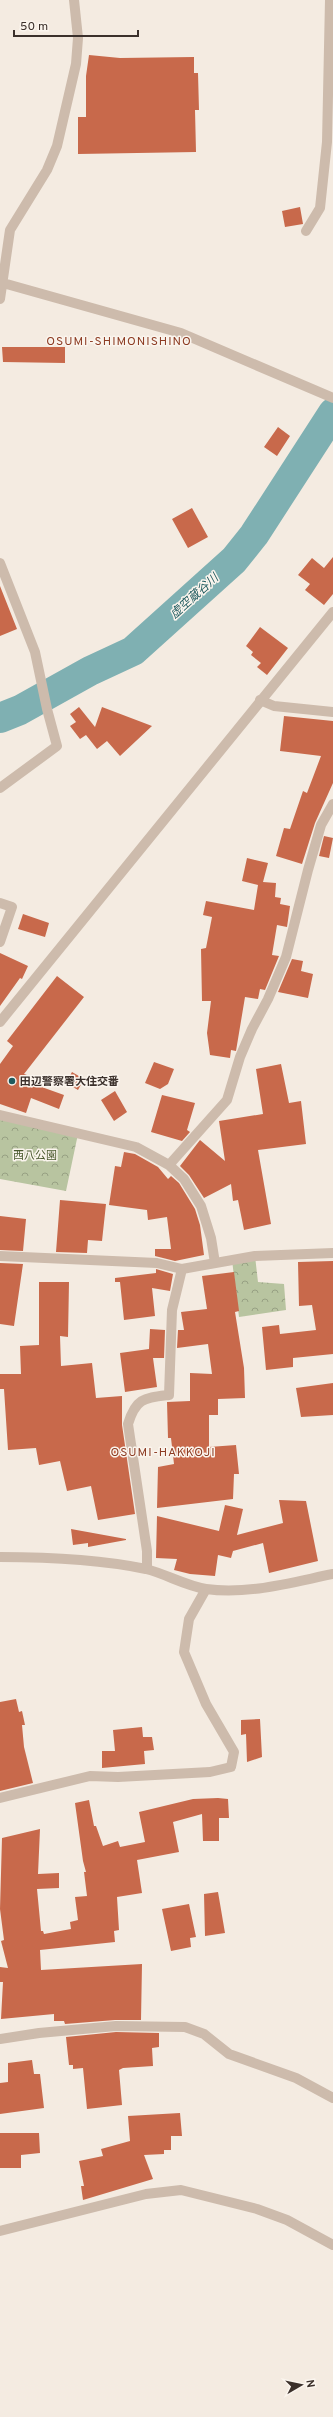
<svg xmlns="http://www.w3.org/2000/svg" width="333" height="2417" viewBox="0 0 333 2417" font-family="Overpass,'Noto Sans JP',sans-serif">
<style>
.park{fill:url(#park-crowns)}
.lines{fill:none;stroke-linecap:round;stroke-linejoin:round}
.river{stroke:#7fb0b2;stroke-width:30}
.building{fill:#c8694b}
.minor{stroke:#cdbbac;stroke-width:10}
.tertiary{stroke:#cdbbac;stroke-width:10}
.poi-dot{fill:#1f5a5e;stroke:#fbf5ee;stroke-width:1.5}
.labels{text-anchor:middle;stroke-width:3;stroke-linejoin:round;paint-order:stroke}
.poi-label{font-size:11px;font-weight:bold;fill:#3b302b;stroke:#fbf5ee;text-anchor:start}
.park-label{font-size:11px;fill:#4a5a2e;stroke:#fbf5ee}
.neighbourhood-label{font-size:12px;letter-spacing:1px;fill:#8c3b22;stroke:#fbf5ee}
.water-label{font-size:12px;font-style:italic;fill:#1f5a5e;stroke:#fbf5ee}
</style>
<defs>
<pattern id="park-crowns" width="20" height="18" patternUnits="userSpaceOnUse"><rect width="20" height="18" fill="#b8c4a0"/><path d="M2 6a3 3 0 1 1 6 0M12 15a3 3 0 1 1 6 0" fill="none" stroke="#97a083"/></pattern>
</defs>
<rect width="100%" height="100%" fill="#f4ebe1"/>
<path class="park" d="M0 1115 78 1134 66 1191 0 1179Z
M255 1256 258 1282 284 1284 286 1310 239 1317 232 1260Z"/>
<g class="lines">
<path class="river" d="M0 718 20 710 90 671 133 651 234 560 254 535 333 413"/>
</g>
<path class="building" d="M89 55 120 58 194 57V73H198L199 110H195L196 152 78 154V117H86V76Z
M300 207 303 224 285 227 282 211Z
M2 347H65V363L3 362Z
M278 427 290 436 277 456 264 447Z
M192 508 208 537 188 548 172 519Z
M333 557V594L324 605 305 590 310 584 298 575 312 558 324 568Z
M0 586 17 629 0 636Z
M260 627 288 648 267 675 257 667 261 663 251 655 253 652 246 646Z
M79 707 95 727 102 707 152 726 120 756 107 741 97 749 86 735 80 739 70 726 76 722 70 714Z
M284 716 333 721V783L315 823 302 864 276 856 284 828 290 829 303 791 307 793 321 756 280 751Z
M324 836 333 838 329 858 319 856Z
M247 858 268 863 263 882 276 883 275 897 281 898 280 904 290 906 287 927 277 925 272 955 279 956 265 990 260 989 258 999 245 997 236 1051 231 1050 230 1058 210 1055 207 1033 211 1001H202L201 949 206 948 212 917 203 915 206 901 254 910 258 885 242 881Z
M23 914 49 923 45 937 18 929Z
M0 953 28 966 22 979 20 978 0 1006Z
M292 959 303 961 301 971 313 974 308 998 278 992Z
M57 976 84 997 24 1074 39 1079 36 1085 64 1095 59 1109 31 1098 26 1113 0 1104V1064L13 1046 7 1041Z
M154 1062 174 1069 168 1084 160 1089 145 1083Z
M281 1064 289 1103 301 1101 306 1144 258 1150 271 1224 244 1230 238 1200 233 1201 231 1184 204 1198 189 1175 180 1166 200 1140 225 1161 219 1121 263 1114 256 1069Z
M72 1072 84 1079 78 1090 66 1083Z
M115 1091 127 1112 114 1121 101 1100Z
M162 1095 195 1103 187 1130 190 1132 182 1141 151 1132Z
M124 1152 135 1154 158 1167 168 1179 171 1176 179 1183 195 1209 200 1225 204 1255 175 1261 155 1256V1249H171L167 1217 148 1220 147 1210 109 1205 115 1166 121 1167Z
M60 1200 106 1204 102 1241 88 1240 87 1253 56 1252Z
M0 1216 26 1219 23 1251 0 1250Z
M333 1261V1354L293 1358V1367L266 1370 262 1327 279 1325 280 1334 316 1330 312 1305 299 1306 298 1262Z
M0 1263 23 1264 14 1326 0 1324Z
M156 1269 173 1274 170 1291 152 1288 155 1316 124 1320 120 1282H115V1278L156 1273Z
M234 1272 239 1311 235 1312 244 1368 245 1398 218 1399V1415H209V1447L236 1445 239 1474H234L233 1499 157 1508 158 1467 174 1464 171 1438H168L167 1402 190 1401V1373L212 1374 208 1344 177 1348 178 1330H184L181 1312 207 1309 202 1276Z
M39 1282H69L68 1337 60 1336 61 1366 92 1363 96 1398 122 1396V1425L135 1514 98 1520 91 1486 67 1491 60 1461 39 1465 36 1448 8 1450 4 1389H0V1374H21L20 1346 39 1345Z
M150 1329 165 1330 164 1358H153L157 1387 125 1392 120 1353 149 1349Z
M333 1383V1415L301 1417 296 1388Z
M279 1500 306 1501 318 1561 269 1573 263 1543 233 1551 231 1558 218 1555 215 1576 190 1574 174 1570 177 1559 156 1558 157 1516 219 1531 225 1505 243 1509 237 1535 283 1523Z
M71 1529 126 1539V1540L88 1547V1543L73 1545Z
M16 1699 19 1712 22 1711 25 1725H22L24 1747 33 1783 0 1791V1702Z
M260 1719 262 1757 247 1762 246 1734 241 1735V1720Z
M142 1727 143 1737H152L154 1750 144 1751 145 1764 102 1768V1751H115L113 1730Z
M218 1798 228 1799 229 1818H219V1841H203L202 1814 173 1822 179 1852 137 1860 142 1893 117 1897 119 1930 114 1931 115 1942 40 1950 41 1970 142 1964 141 2020H115L65 2024 64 2021H54V2014L1 2019 3 1982H0V1967L8 1968 1 1941 4 1940 0 1909 2 1838 40 1829 38 1874 59 1873V1888L37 1889 41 1931H43L44 1934 71 1929 70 1922 78 1920 75 1897 87 1896 84 1872H86L83 1861 75 1803 89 1800 94 1826H96L103 1846 118 1841 120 1847 145 1842 139 1812 193 1799Z
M218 1892 225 1933 205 1936 204 1894Z
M189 1904 196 1937 190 1938 191 1947 171 1951 162 1909Z
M116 2032 159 2033V2047L152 2048 153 2066 123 2068 119 2070 122 2105 87 2109 83 2068 73 2069V2065H69L66 2037Z
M32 2060 34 2074H40L44 2108 0 2114V2083L8 2082V2063Z
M180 2113 182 2136H171V2150H164V2154L144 2155 153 2179 83 2200 81 2186H84L79 2161 103 2156 101 2149 130 2141 128 2116Z
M0 2133H39L40 2153 21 2155V2168H0Z"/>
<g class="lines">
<path class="minor" d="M306 231 320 208 327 142 330 0
M3 283 181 333 333 398
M0 299 10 230 47 170 57 146 76 64 78 38 74 0
M0 563 35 652 47 709 57 746 0 788
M260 700 274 706 333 712
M0 903 12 907 0 942
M0 1115 136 1147 169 1165 184 1179 201 1206 211 1238 215 1263
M169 1165 227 1100 240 1057 252 1029 268 999 286 957 308 870 321 825 333 804
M0 1256 157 1263 182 1269 255 1256 333 1253
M0 1557C48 1557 98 1559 146 1569 166 1574 186 1586 206 1589 248 1595 293 1582 333 1574
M147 1569V1551L128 1424C136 1398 144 1398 169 1395L172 1310 182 1269
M0 1798 90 1776 118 1777 210 1772 231 1767 234 1752 206 1704 184 1652 189 1619 206 1589
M0 2039 39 2033 116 2026 185 2027 204 2034 229 2054 296 2078 333 2098
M0 2231 146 2194 181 2190 257 2209 287 2220 333 2245"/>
<path class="tertiary" d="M0 1022 333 612"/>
</g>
<circle class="poi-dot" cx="12" cy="1081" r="4"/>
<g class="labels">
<g class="poi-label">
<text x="20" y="1085">田辺警察署大住交番</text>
</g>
<g class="park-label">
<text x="35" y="1159">西八公園</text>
</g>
<g class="neighbourhood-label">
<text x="119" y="345">OSUMI-SHIMONISHINO</text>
<text x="163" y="1456">OSUMI-HAKKOJI</text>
</g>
<g class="water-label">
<text transform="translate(194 596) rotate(-42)" y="4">虚空蔵谷川</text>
</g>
</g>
<g transform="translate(301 2385) rotate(81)" stroke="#fbf5ee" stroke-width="3" paint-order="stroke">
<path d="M0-3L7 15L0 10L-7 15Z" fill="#3b302b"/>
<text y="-6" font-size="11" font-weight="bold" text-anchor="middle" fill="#3b302b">N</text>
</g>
<path d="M14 30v6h124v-6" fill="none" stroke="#3b302b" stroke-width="2"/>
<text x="20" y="30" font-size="12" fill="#3b302b" stroke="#fbf5ee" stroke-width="3" paint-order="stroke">50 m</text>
</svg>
